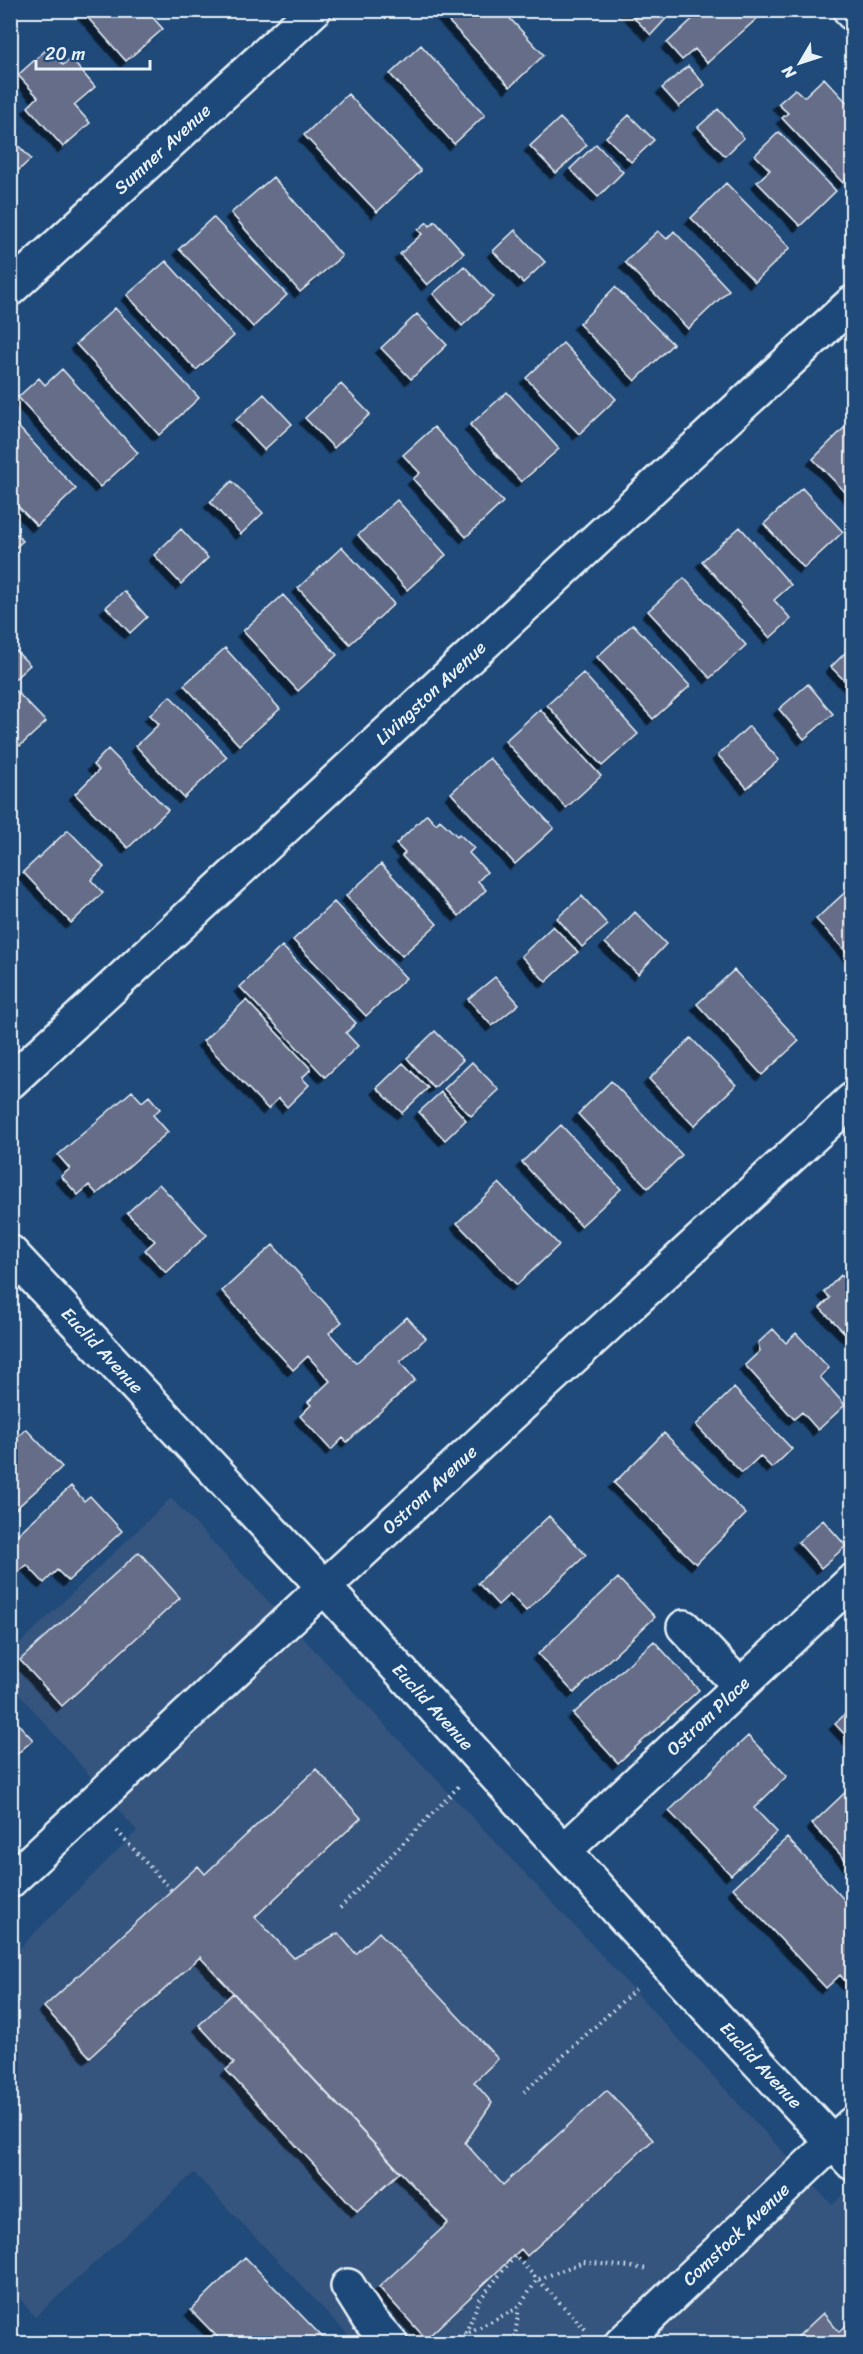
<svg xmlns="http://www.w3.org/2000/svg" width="863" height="2354" viewBox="0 0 863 2354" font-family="Sriracha,sans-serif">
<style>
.built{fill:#34547e}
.building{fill:#656d89;stroke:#e8f1f8;stroke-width:1.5;filter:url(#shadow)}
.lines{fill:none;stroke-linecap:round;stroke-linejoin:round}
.minor-casing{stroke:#e8f1f8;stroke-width:38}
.path{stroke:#e8f1f8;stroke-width:4;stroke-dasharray:1.5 4.5;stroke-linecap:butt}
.minor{stroke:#1f4a7a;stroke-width:33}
.labels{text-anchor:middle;stroke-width:4.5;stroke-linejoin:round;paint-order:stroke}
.street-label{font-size:18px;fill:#e8f1f8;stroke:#1f4a7a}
</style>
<defs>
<filter id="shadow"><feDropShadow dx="-5.5" dy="5.5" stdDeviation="0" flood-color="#0009"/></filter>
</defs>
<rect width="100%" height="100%" fill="#1f4a7a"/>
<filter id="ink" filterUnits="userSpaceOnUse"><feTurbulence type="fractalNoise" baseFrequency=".0167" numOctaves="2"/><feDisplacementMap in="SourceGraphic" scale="12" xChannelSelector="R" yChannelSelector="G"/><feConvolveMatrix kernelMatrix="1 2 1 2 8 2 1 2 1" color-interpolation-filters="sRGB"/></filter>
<g filter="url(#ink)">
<path class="built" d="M171 1498 569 1920 832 2205 852 2186V2343H356L194 2173 35 2317 11 2288 10 1958 137 1831 11 1684V1652Z"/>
<path class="building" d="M81 10H146L163 29 126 61Z
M438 10H502L544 55 510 87Z
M626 10H674L651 35Z
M702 10H756L761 15 707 63 695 49 682 60 667 43Z
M421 45 485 115 454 144 390 74Z
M48 48 63 65 71 59 95 87 74 105 90 123 63 147 28 107 38 97 18 75Z
M688 66 705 85 679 107 662 88Z
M824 78 852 108V173L843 183 782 118 788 113 778 104 795 89 804 97Z
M348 94 421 171 377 212 304 135Z
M718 109 744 138 725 156 698 127Z
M629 115 654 140 631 162 606 137Z
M560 118 587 145 556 173 530 146Z
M779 132 836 191 800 226 757 182 770 170 755 155Z
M10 137 31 159 10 178Z
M596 144 623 172 598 197 570 169Z
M273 177 342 256 300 292 231 213Z
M726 183 790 248 755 282 691 218Z
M213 217 287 295 253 327 179 249Z
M435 221 464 253 427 285 400 254 422 234 418 230 427 222 430 226Z
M515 230 545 262 523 283 493 251Z
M658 231 667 239 674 231 729 290 688 329 625 262Z
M166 261 234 336 196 370 127 295Z
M464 266 493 297 462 326 433 294Z
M615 287 673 344 635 381 579 324Z
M115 308 199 398 159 435 76 344Z
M417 314 447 345 411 379 381 348Z
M563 343 616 399 579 434 526 378Z
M62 369 138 453 100 487 18 397 39 378 45 385Z
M341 384 370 414 334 448 305 418Z
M507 392 559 449 521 482 470 425Z
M264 394 292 424 264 450 236 420Z
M10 418 76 489 37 526 10 498Z
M851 421 852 422V499L813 459Z
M434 427 503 502 466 537 413 479 420 473 403 455Z
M232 481 263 513 241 534 210 502Z
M802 488 843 532 804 568 764 524Z
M397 500 446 555 407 590 358 535Z
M740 527 791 585 774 600 791 619 770 638 702 561Z
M10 528 23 541 10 552Z
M181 529 208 558 181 584 154 555Z
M342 547 394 604 350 644 298 588Z
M684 578 746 645 710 678 648 611Z
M124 591 147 617 130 633 106 607Z
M283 595 337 655 298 691 243 631Z
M633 624 690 686 653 719 597 657Z
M10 645 30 665 10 683Z
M852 646V688L831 667Z
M225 648 280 709 239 745 184 685Z
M583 673 638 734 602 766 547 705Z
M808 684 833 714 804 739 779 709Z
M16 691 46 722 20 746 10 736V696Z
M170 696 227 757 184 798 136 746 159 724 150 715Z
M540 709 601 776 566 808 505 741Z
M749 726 779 760 747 788 718 755Z
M108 749 168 810 128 848 75 794 99 770 93 765Z
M489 758 554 828 515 864 451 793Z
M427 814 436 824 440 820 457 836 459 834 474 848 469 853 487 872 478 881 486 890 459 916 402 856 405 853 396 844Z
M68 830 104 867 91 880 103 893 71 923 23 872Z
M381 864 437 924 402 956 346 896Z
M852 886V958L816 919Z
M582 896 608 925 582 947 557 918Z
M334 902 406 978 366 1016 293 940Z
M635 912 666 944 638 974 605 943Z
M553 926 578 952 546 982 521 956Z
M282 946 356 1023 346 1033 358 1046 325 1077 240 987Z
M734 970 799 1041 762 1075 697 1004Z
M495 977 519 1004 492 1026 468 999Z
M246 1000 311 1069 302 1078 309 1085 287 1107 279 1098 268 1109 203 1041Z
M435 1031 463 1060 434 1088 407 1058Z
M691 1038 736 1085 694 1126 649 1079Z
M472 1062 499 1090 471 1116 444 1089Z
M403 1063 428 1088 402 1113 377 1088Z
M611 1081 682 1155 648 1188 578 1114Z
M132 1091 142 1102 149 1096 160 1109 153 1115 168 1132 97 1194 89 1185 78 1195 61 1176 70 1169 58 1155Z
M441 1092 466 1120 445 1140 419 1112Z
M561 1125 621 1189 581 1226 522 1162Z
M499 1183 559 1245 517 1285 457 1223Z
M159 1184 207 1235 166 1273 145 1250 155 1241 127 1213Z
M273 1245 342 1322 329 1333 356 1363 407 1317 426 1338 400 1362 415 1380 347 1442 343 1438 331 1450 300 1416 311 1405 308 1402 330 1381 308 1356 293 1370 222 1291Z
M841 1275 848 1282 852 1277V1340L820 1308 830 1298 824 1292Z
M773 1329 786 1343 796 1333 829 1368 820 1377 845 1405 818 1430 802 1412 794 1419 745 1365 760 1351 758 1343Z
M734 1388 792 1449 772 1468 760 1456 742 1473 696 1425Z
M26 1429 62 1467 10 1514V1444Z
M664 1433 746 1514 696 1564 614 1483Z
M71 1486 84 1501 90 1496 122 1531 68 1581 57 1570 44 1583 27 1565 14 1576 10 1572V1541Z
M549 1516 586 1555 526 1611 510 1594 498 1605 478 1583Z
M823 1520 846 1546 821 1568 798 1542Z
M139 1552 180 1598 62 1706 20 1660Z
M618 1578 655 1617 574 1693 538 1654Z
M654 1641 699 1690 618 1763 573 1714Z
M852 1707V1742L835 1724Z
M10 1715 33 1740 10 1760Z
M748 1736 787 1776 754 1808 777 1832 731 1875 669 1811Z
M316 1769 361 1818 255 1917 294 1958 338 1933 356 1954 379 1932 498 2059 474 2082 492 2103 465 2143 503 2185 607 2090 653 2140 527 2256 521 2249 426 2339 379 2287 448 2223 200 1957 90 2057 44 2007 198 1866 205 1874Z
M852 1786V1867L812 1824Z
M787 1838 852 1908V1980L848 1984 840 1975 826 1988 733 1888Z
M233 1993 400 2172 357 2211 226 2070 234 2063 199 2025Z
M245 2257 329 2344H224L191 2310Z
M823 2313 839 2332 848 2324 852 2329V2344H790Z"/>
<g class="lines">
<g class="minor-casing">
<g id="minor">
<path d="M850 10 852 13"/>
<path id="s1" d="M10 289 314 10"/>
<path id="s2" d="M10 1082 852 303"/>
<path id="s3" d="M10 1252 324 1587 665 1962 852 2163"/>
<path d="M684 1627 740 1686"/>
<path id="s4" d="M565 1850 852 1581"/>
<path id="s5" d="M10 1881 324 1587 852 1100"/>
<path d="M348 2286 368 2318 391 2344"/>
<path id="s6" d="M621 2344 852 2124"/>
</g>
</g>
<path class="path" d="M117 1831 171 1890
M340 1908 459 1786
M524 2092 638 1987
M435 2344 462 2336 518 2308
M461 2344 480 2299 515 2256 588 2332
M514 2344 519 2307 537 2280 583 2262 649 2269"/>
<use href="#minor" class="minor"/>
</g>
</g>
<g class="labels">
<g class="street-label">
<text dy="6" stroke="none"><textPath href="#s1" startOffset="207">Sumner Avenue</textPath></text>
<text dy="6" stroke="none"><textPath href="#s2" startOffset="573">Livingston Avenue</textPath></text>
<text dy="6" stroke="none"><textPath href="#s3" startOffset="135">Euclid Avenue</textPath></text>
<text dy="6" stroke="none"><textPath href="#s5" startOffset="574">Ostrom Avenue</textPath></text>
<text dy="6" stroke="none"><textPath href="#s3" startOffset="621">Euclid Avenue</textPath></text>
<text dy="6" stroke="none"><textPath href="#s4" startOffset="196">Ostrom Place</textPath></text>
<text dy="6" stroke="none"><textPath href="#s3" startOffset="1107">Euclid Avenue</textPath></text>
<text dy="6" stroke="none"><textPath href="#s6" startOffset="159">Comstock Avenue</textPath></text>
</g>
</g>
<rect width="863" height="2354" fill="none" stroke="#1f4a7a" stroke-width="36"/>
<rect x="18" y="18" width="827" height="2318" fill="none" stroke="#e8f1f8" stroke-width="2" filter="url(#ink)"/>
<g transform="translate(800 63) rotate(231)" stroke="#1f4a7a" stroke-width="4.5" paint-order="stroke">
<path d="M0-4.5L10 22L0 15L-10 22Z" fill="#e8f1f8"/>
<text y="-9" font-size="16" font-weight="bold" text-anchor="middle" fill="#e8f1f8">N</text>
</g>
<path d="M36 60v9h114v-9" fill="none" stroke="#e8f1f8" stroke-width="3"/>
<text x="45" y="60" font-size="18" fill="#e8f1f8" stroke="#1f4a7a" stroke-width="4.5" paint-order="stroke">20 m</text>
</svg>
